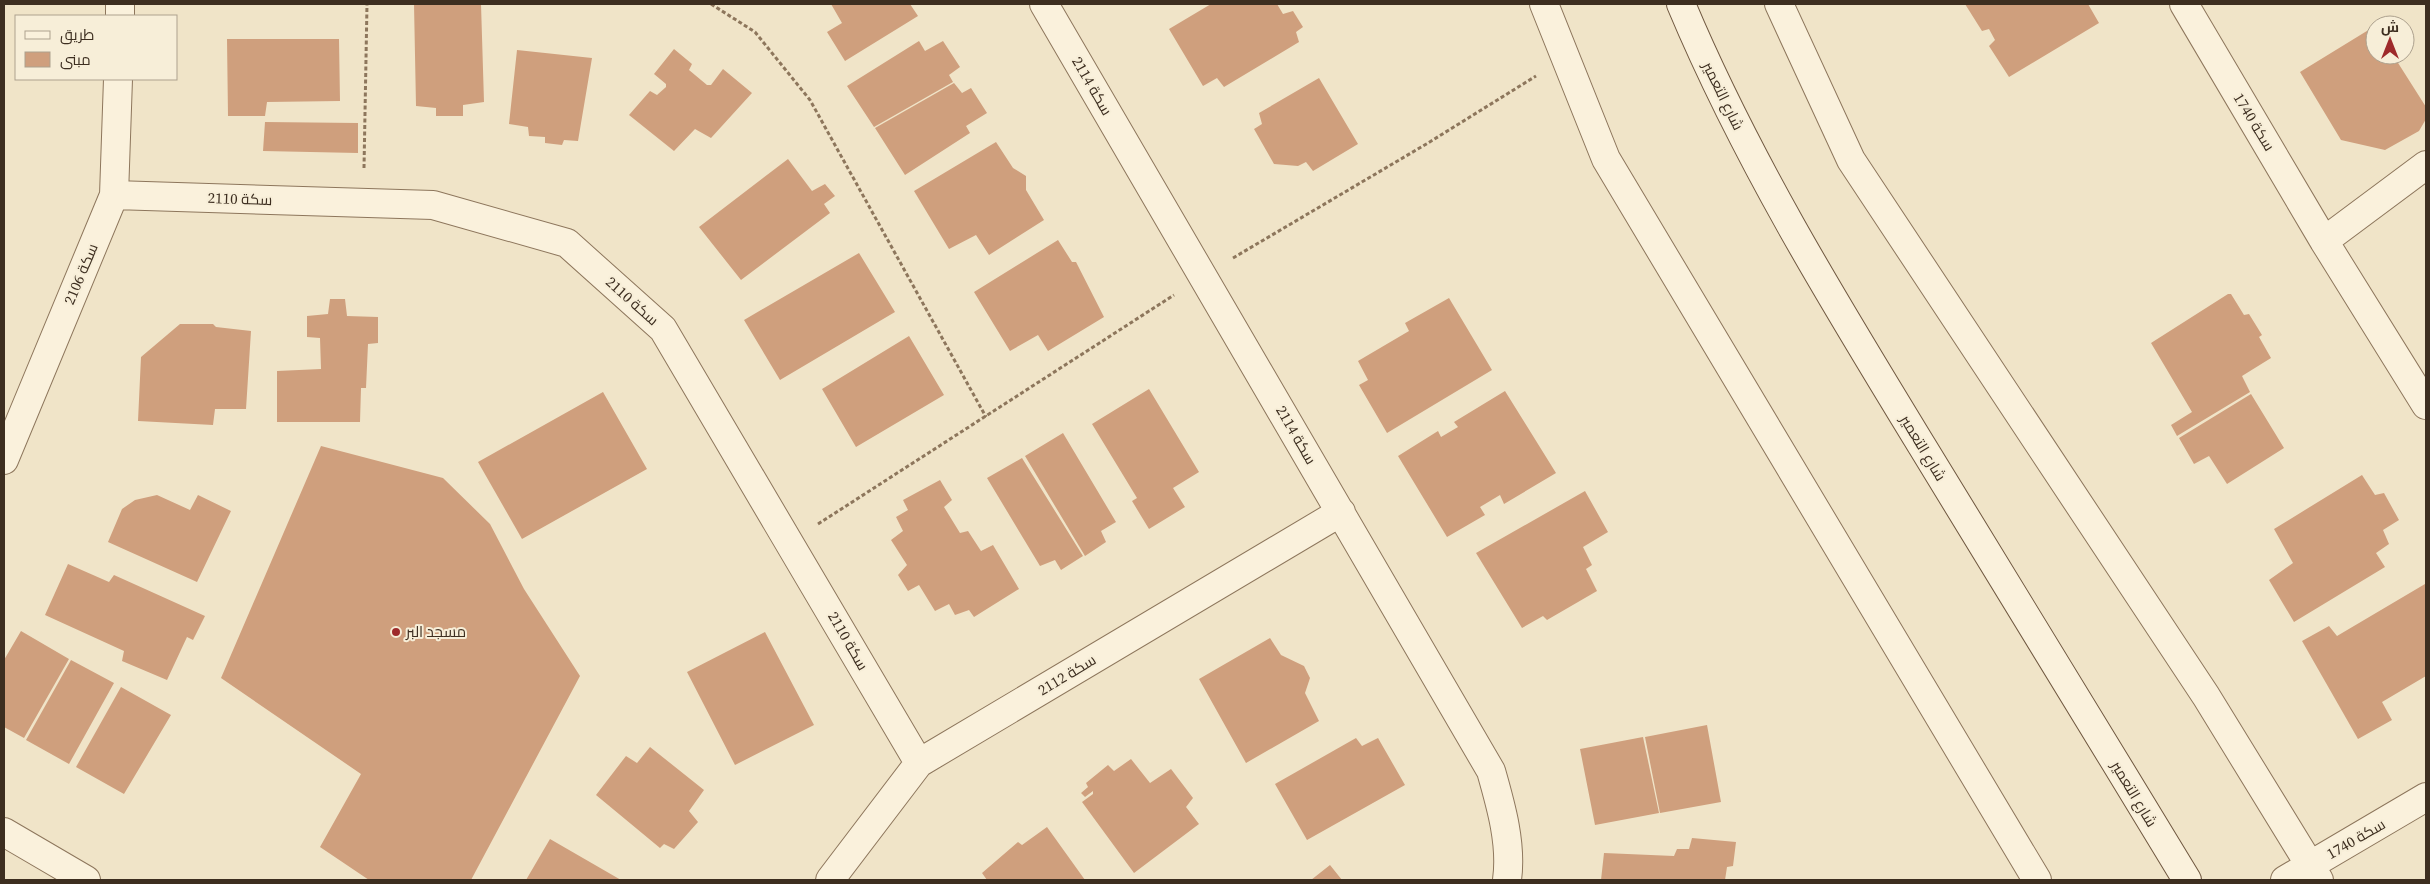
<svg xmlns="http://www.w3.org/2000/svg" width="2430" height="884" viewBox="0 0 2430 884" font-family="'Source Serif 4',Cairo,serif">
<style>
.building{fill:#cf9f7d}
.lines{fill:none;stroke-linecap:round;stroke-linejoin:round}
.street-casing{stroke:#8d765c;stroke-width:30}
.secondary-casing{stroke:#6f573f;stroke-width:30}
.path{stroke:#8d765c;stroke-width:3;stroke-dasharray:4 2.5;stroke-linecap:butt}
.street{stroke:#faf1dc;stroke-width:28}
.secondary{stroke:#faf1dc;stroke-width:28}
.poi-dot{fill:#9e2a2b;stroke:#f7eed8;stroke-width:2}
.labels{text-anchor:middle;stroke-width:4;stroke-linejoin:round;paint-order:stroke}
.street-label{font-size:15px;fill:#3d2e20;stroke:#f7eed8}
.poi-label{font-size:15px;fill:#3d2e20;stroke:#f7eed8;text-anchor:start}
</style>
<rect width="100%" height="100%" fill="#f0e4c8"/>
<path class="building" d="M414 4H481L484 102 463 105V116H436V108L416 106Z
M831 4H910L918 16 845 61 827 32 842 23Z
M1211 4H1277L1283 14 1293 11 1303 27 1296 32 1299 42 1224 87 1217 78 1203 86 1169 29Z
M1965 4H2088L2099 23 2009 77 1989 46 1995 40 1989 29 1982 31Z
M2375 26V55H2393L2426 107V119L2419 131 2385 150 2341 140 2300 72Z
M227 39H339L340 101 267 102 265 116H228Z
M919 41 925 51 943 41 960 67 949 75 953 82 874 127 847 86Z
M674 49 692 64 689 70 707 85H711L723 69 752 93 711 138 695 129 674 151 629 115 650 91 657 95 666 87V84L654 74Z
M517 50 592 58 578 141 564 140 562 145 545 143V137L529 136 528 127 509 124Z
M1319 78 1358 144 1313 171 1306 162 1298 166 1274 164 1254 129 1262 124 1259 113Z
M954 83 962 93 971 88 987 113 966 126 970 133 905 175 875 128Z
M265 122 358 123V153L263 151Z
M996 142 1013 168 1026 176V190L1044 220 989 255 976 235 949 249 914 191Z
M788 159 812 191 825 184 835 196 824 204 830 213 741 280 699 227Z
M1058 240 1072 262H1076L1104 317 1048 351 1038 335 1010 351 974 292Z
M859 253 895 312 780 380 744 320Z
M2228 294H2231L2244 315 2249 314 2262 335 2259 337 2271 358 2242 376 2250 392 2177 436 2171 425 2192 412 2151 343Z
M1449 298 1492 370 1387 433 1359 385 1368 380 1358 361 1409 331 1405 323Z
M330 299H345L347 316 378 317V343L368 344 366 388H361L360 422H277V371L321 369 320 338 307 337V316L328 314Z
M180 324H213L216 327 251 331 246 409H215L213 425 138 421 141 357Z
M909 336 944 395 856 447 822 389Z
M1149 389 1199 472 1173 488 1185 507 1149 529 1132 501 1137 498 1092 424Z
M1505 391 1556 473 1504 504 1500 495 1480 507 1485 515 1447 537 1398 456 1438 431 1441 437 1458 427 1454 422Z
M603 392 647 469 522 539 478 462Z
M2251 394 2284 448 2227 484 2209 456 2194 464 2179 438Z
M1063 433 1116 522 1101 531 1106 542 1085 556 1025 456Z
M321 446 443 478 490 524 524 589 580 676 471 880H369L320 847 361 774 221 678Z
M1022 458 1083 556 1061 570 1055 560 1040 566 987 478Z
M2362 475 2375 495 2384 493 2399 520 2383 530 2389 544 2376 553 2385 567 2294 622 2269 580 2293 563 2274 529Z
M940 480 952 500 944 507 960 533 968 531 981 551 993 545 1019 589 974 617 969 610 955 615 949 604 935 611 919 585 908 591 898 575 907 565 891 540 903 531 896 517 908 510 903 500Z
M1585 491 1608 532 1583 547 1592 565 1586 569 1597 591 1547 620 1543 616 1522 628 1476 553Z
M157 495 190 510 198 495 231 511 197 582 108 542 122 509 135 500Z
M68 564 109 582 114 575 205 616 193 640 187 637 167 680 122 661 124 651 45 615Z
M2425 584 2426 676 2382 702 2392 720 2358 739 2302 641 2329 626 2337 636Z
M21 631 69 659 24 738 4 727V660Z
M765 632 814 725 735 765 687 672Z
M1270 638 1281 655 1304 666 1310 678 1305 693 1319 721 1246 763 1199 679Z
M71 660 114 683 69 764 26 740Z
M121 687 171 715 124 794 76 767Z
M1707 725 1721 802 1660 813 1645 737Z
M1643 737 1659 813 1595 825 1580 749Z
M1356 738 1362 746 1378 738 1405 785 1307 840 1275 784Z
M650 747 704 790 689 811 698 822 674 849 664 844 660 848 596 795 626 756 637 763Z
M1131 759 1150 783 1171 769 1193 798 1186 807 1199 824 1134 873 1082 802 1093 794V791L1085 797 1081 793 1088 787 1086 783 1108 765 1114 771Z
M1047 827 1085 880H987L982 873 1018 842 1022 845Z
M1692 838 1736 842 1733 866 1727 867 1725 880H1601L1604 853 1674 856 1677 849H1689Z
M550 839 621 880H526Z
M1330 865 1342 880H1311Z"/>
<g class="lines">
<g class="street-casing">
<path id="street" d="M1044 4 1491 771C1501 806 1512 844 1507 880
M1544 4 1606 159 2037 880
M1779 4 1851 160 2206 696 2319 880
M2184 4 2324 241 2426 405
M120 16V4
M114 195 433 205 567 243 663 329 919 763
M2324 241 2426 165
M4 460 114 195 118 79
M4 832 86 880
M830 880 919 763 1341 512
M2285 880 2426 797"/>
</g>
<g class="secondary-casing">
<path id="secondary" d="M1681 4C1746 159 1834 302 1922 446 2010 590 2099 735 2187 880"/>
</g>
<path class="path" d="M711 4 755 32 810 100 986 417
M364 168 367 4
M1233 258 1428 143 1536 76
M818 524 1174 295"/>
<use href="#street" class="street"/>
<use href="#secondary" class="secondary"/>
</g>
<circle class="poi-dot" cx="396" cy="632" r="5"/>
<g class="labels">
<g class="street-label">
<text transform="translate(1092 86) rotate(60)" y="5">سكة 2114</text>
<text transform="translate(1723 96) rotate(64)" y="5">شارع التعمير</text>
<text transform="translate(2254 122) rotate(59)" y="5">سكة 1740</text>
<text transform="translate(240 199) rotate(2)" y="5">سكة 2110</text>
<text transform="translate(81 274) rotate(-67)" y="5">سكة 2106</text>
<text transform="translate(632 301) rotate(42)" y="5">سكة 2110</text>
<text transform="translate(1296 435) rotate(60)" y="5">سكة 2114</text>
<text transform="translate(1923 448) rotate(59)" y="5">شارع التعمير</text>
<text transform="translate(848 641) rotate(60)" y="5">سكة 2110</text>
<text transform="translate(1067 675) rotate(-31)" y="5">سكة 2112</text>
<text transform="translate(2134 794) rotate(59)" y="5">شارع التعمير</text>
<text transform="translate(2356 839) rotate(-30)" y="5">سكة 1740</text>
</g>
<g class="poi-label">
<text x="406" y="637">مسجد البر</text>
</g>
</g>
<rect width="2430" height="884" fill="none" stroke="#3d2e20" stroke-width="10"/>
<rect x="15" y="15" width="162" height="65" fill="#f7eed8" stroke="#ada18e"/>
<rect x="25" y="31" width="25" height="8" fill="#faf1dc" stroke="#ada18e"/>
<text x="60" y="40" font-size="15" fill="#3d2e20">طريق</text>
<rect x="25" y="52" width="25" height="15" fill="#cf9f7d" stroke="#ada18e"/>
<text x="60" y="65" font-size="15" fill="#3d2e20">مبنى</text>
<g transform="translate(2390 40)"><circle r="24" fill="#f7eed8" stroke="#ada18e"/>
<path d="M0-4L9 19L0 12L-9 19Z" fill="#9e2a2b"/>
<text y="-8" font-size="14" font-weight="bold" text-anchor="middle" fill="#3d2e20">ش</text>
</g>
</svg>
